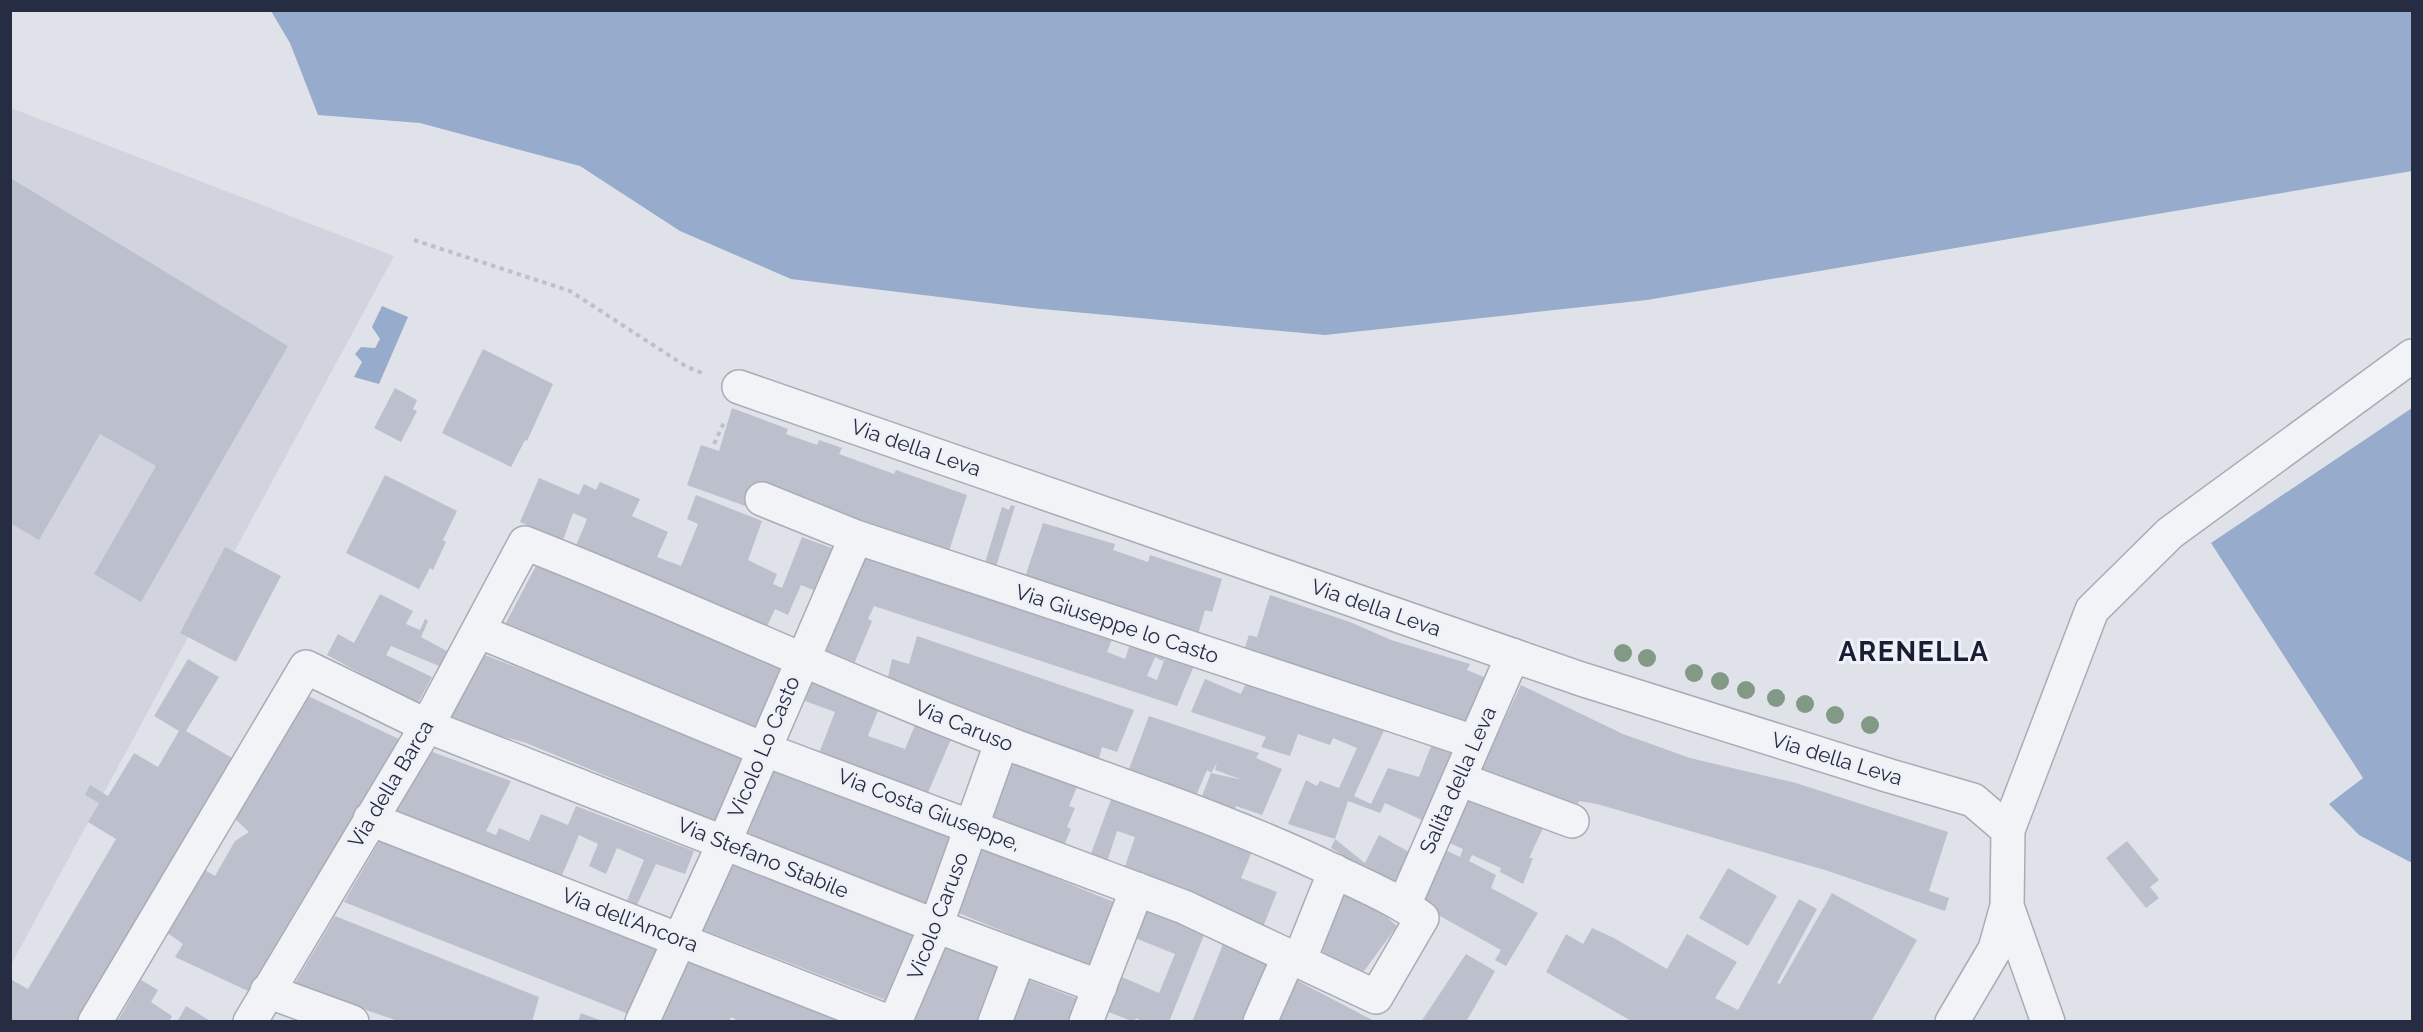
<svg xmlns="http://www.w3.org/2000/svg" width="2423" height="1032" viewBox="0 0 2423 1032" font-family="Raleway,sans-serif">
<style>
.built{fill:#d1d4df}
.water{fill:#97abcc}
.building{fill:#bcc0cd;fill-rule:evenodd}
.lines{fill:none;stroke-linecap:round;stroke-linejoin:round}
.minor-casing{stroke:#a8acb7;stroke-width:36}
.path{stroke:#bdc0c8;stroke-width:4;stroke-dasharray:4.5 4.5;stroke-linecap:butt}
.minor{stroke:#f2f3f7;stroke-width:33}
.tree{fill:#829a85}
.labels{text-anchor:middle;stroke-width:6;stroke-linejoin:round;paint-order:stroke}
.street-label{font-size:21px;fill:#262d42;stroke:#eef1f7}
.district-label{font-size:27px;font-weight:bold;letter-spacing:1.5px;fill:#191e32;stroke:#eef1f7}
</style>
<rect width="100%" height="100%" fill="#dfe2e9"/>
<path class="built" d="M11 108 394 256 11 965Z"/>
<path class="water" d="M271 11H2412V171L1647 300 1325 335 1031 308 791 279 680 231 580 166 420 123 318 115 290 43Z
M382 306 408 317 379 384 354 377 362 362 355 354 361 347 375 348 380 339 372 327Z
M2412 408V863L2359 835 2329 804 2363 778 2211 543Z"/>
<path class="building" d="M12 179 288 346 141 602 94 574 156 466 100 434 39 540 10 523V182Z
M483 349 553 384 527 441 525 440 511 467 442 433Z
M395 388 417 400 413 409 417 411 401 442 374 428Z
M732 408 788 429 786 434 817 445 819 440 842 448 839 454 894 474 896 470 967 495 948 554 748 507 687 485 701 445 719 451Z
M385 475 457 511 443 540 446 542 433 570 430 568 419 589 346 553Z
M539 478 579 495 584 484 596 490 600 482 640 499 632 516 668 532 657 557 681 566 698 524 687 519 696 495 762 521 748 560 777 574 773 584 782 588 802 537 837 550 818 592 801 585 788 615 775 609 763 635 573 553 587 519 573 513 563 540 520 522Z
M1011 505 1015 506 995 570 984 566 1002 507 1009 510Z
M1043 523 1115 544 1113 550 1148 562 1150 555 1222 579 1212 612 1205 610 1197 638 1024 580Z
M225 547 281 576 236 662 180 633Z
M861 548 1113 637 1107 652 1125 659 1132 639 1196 661 1177 706 874 606 868 619 872 621 852 669 817 656ZM1166 655 1157 680 1147 676 1155 657 1163 661Z
M537 564 789 669 761 735 502 630Z
M380 594 413 611 406 624 420 630 425 619 428 621 421 637 447 651 439 666 391 646 386 655 432 677 412 714 366 693 373 680 327 655 338 634 354 643Z
M1270 595 1350 622 1391 640 1470 664 1467 670 1496 682 1474 733 1243 653 1249 635 1257 637Z
M917 636 1134 710 1117 752 1102 747 1099 758 887 682 892 659 909 664Z
M485 655 752 758 723 824 526 743 498 735 451 716Z
M188 659 219 677 186 731 232 758 194 838 187 834 174 857 180 861 171 878 164 874 149 898 155 901 79 1022H10V979L28 989 116 839 88 822 99 803 85 795 90 785 108 796 134 753 158 767 179 731 154 716Z
M807 673 881 703 868 736 905 749 918 718 954 732 927 795 818 756 835 712 797 698Z
M1248 678 1387 724 1354 796 1371 804 1388 768 1419 777 1433 741 1459 749 1424 821 1385 803 1380 813 1348 801 1335 839 1288 824 1306 780 1317 786 1320 781 1339 788 1357 748 1333 738 1330 745 1298 734 1290 756 1261 747 1266 737 1191 712 1205 679 1241 694Z
M1521 685 1623 734 1690 758 1796 783 1948 832 1929 891 1949 898 1945 911 1825 870 1597 804 1579 801 1572 819 1476 780Z
M308 696 401 740 336 854 311 885 248 991 175 957 183 944 166 932 205 870 215 876 235 841 249 832 235 819Z
M1149 716 1259 753 1256 758 1282 769 1262 815 1236 806 1231 819 1198 806 1211 773 1243 780 1215 770 1217 763 1211 773 1207 770 1192 805 1162 792 1166 782 1129 769Z
M430 751 511 781 486 831 496 835 499 828 529 841 541 814 568 825 576 806 694 851 685 874 656 864 636 907 626 903 644 860 617 848 606 874 589 866 598 844 579 835 560 880 395 813Z
M1014 754 1080 780 1069 806 1075 808 1067 827 1071 829 1063 848 990 819Z
M768 765 960 842 933 910 741 830Z
M1113 794 1253 849 1241 878 1277 892 1263 927 1123 872 1135 837 1117 831 1106 865 1089 859Z
M1464 796 1544 826 1529 858H1533L1523 884 1500 872 1501 868 1472 855 1469 861 1496 875 1491 888 1538 913 1506 966 1495 960 1501 950 1413 901 1439 847 1460 857 1463 849 1443 840Z
M1379 835 1409 852 1392 887 1331 848 1335 839 1365 863Z
M380 840 662 946 631 1015 344 902Z
M2127 841 2159 880 2150 887 2159 898 2146 908 2106 858Z
M977 846 1126 907 1099 970 951 910Z
M727 862 919 935 893 1003 701 929Z
M1728 868 1777 896 1748 946 1699 918Z
M1341 883 1354 888 1397 926 1359 978 1317 948Z
M1832 893 1917 940 1871 1022H1633L1546 972 1566 934 1583 944 1592 928 1614 938 1667 969 1687 934 1737 962 1715 998 1738 1010 1799 899 1817 909 1777 983 1780 984Z
M1142 905 1206 930 1169 1022H1144L1136 1018 1134 1022 1101 1009 1115 974 1159 993 1175 954 1130 936Z
M335 916 539 997 532 1022H401L294 985Z
M1224 942 1274 965 1252 1022H1192Z
M939 944 998 966 978 1022H912Z
M1466 954 1495 971 1466 1022H1421Z
M689 958 854 1022H740L731 1017 729 1022H661Z
M1026 979 1086 1002 1078 1022H1010Z
M141 980 158 990 151 1002 172 1016 169 1022H117Z
M1296 980 1376 1022H1275Z
M186 1006 212 1022H177Z
M581 1013 602 1021V1022H578Z"/>
<g class="lines">
<g class="minor-casing">
<path id="minor" d="M739 387 1581 679 1890 776 1973 800 2008 830
M762 499 856 537 1474 742
M1459 779 1572 821
M370 819 889 1022
M1404 905 1513 655
M2007 906 2048 1022
M1299 961 1335 871
M267 991 352 1022
M95 1022 306 667 427 726 936 926 1100 987
M250 1022 427 726 525 543C686 606 842 681 1004 742 1115 784 1229 820 1336 872 1365 886 1396 899 1422 918L1376 997 1184 907 763 749 478 631
M642 1022 724 843 856 537
M895 1022 936 926 1002 741
M995 1022 1019 958
M1086 1022 1137 889
M1260 1022 1289 956
M1952 1022 1995 949 2007 906 2008 830 2092 610 2170 533 2412 356"/>
</g>
<path class="path" d="M414 240 570 291 687 367 705 374
M714 444 725 420"/>
<use href="#minor" class="minor"/>
</g>
<g class="tree">
<circle cx="1623" cy="653" r="9"/>
<circle cx="1647" cy="658" r="9"/>
<circle cx="1694" cy="673" r="9"/>
<circle cx="1720" cy="681" r="9"/>
<circle cx="1746" cy="690" r="9"/>
<circle cx="1776" cy="698" r="9"/>
<circle cx="1805" cy="704" r="9"/>
<circle cx="1835" cy="715" r="9"/>
<circle cx="1870" cy="725" r="9"/>
</g>
<g class="labels">
<g class="street-label">
<text transform="translate(916 448) rotate(19)" y="7">Via della Leva</text>
<text transform="translate(1376 608) rotate(19)" y="7">Via della Leva</text>
<text transform="translate(1117 624) rotate(18)" y="7">Via Giuseppe lo Casto</text>
<text transform="translate(964 726) rotate(22)" y="7">Via Caruso</text>
<text transform="translate(764 747) rotate(-67)" y="7">Vicolo Lo Casto</text>
<text transform="translate(1837 759) rotate(17)" y="7">Via della Leva</text>
<text transform="translate(1458 780) rotate(-66)" y="7">Salita della Leva</text>
<text transform="translate(391 784) rotate(-59)" y="7">Via della Barca</text>
<text transform="translate(929 810) rotate(21)" y="7">Via Costa Giuseppe,</text>
<text transform="translate(763 858) rotate(22)" y="7">Via Stefano Stabile</text>
<text transform="translate(938 916) rotate(-69)" y="7">Vicolo Caruso</text>
<text transform="translate(630 920) rotate(21)" y="7">Via dell'Ancora</text>
</g>
<g class="district-label">
<text x="1914" y="661">ARENELLA</text>
</g>
</g>
<rect width="2423" height="1032" fill="none" stroke="#262d42" stroke-width="24"/>
</svg>
